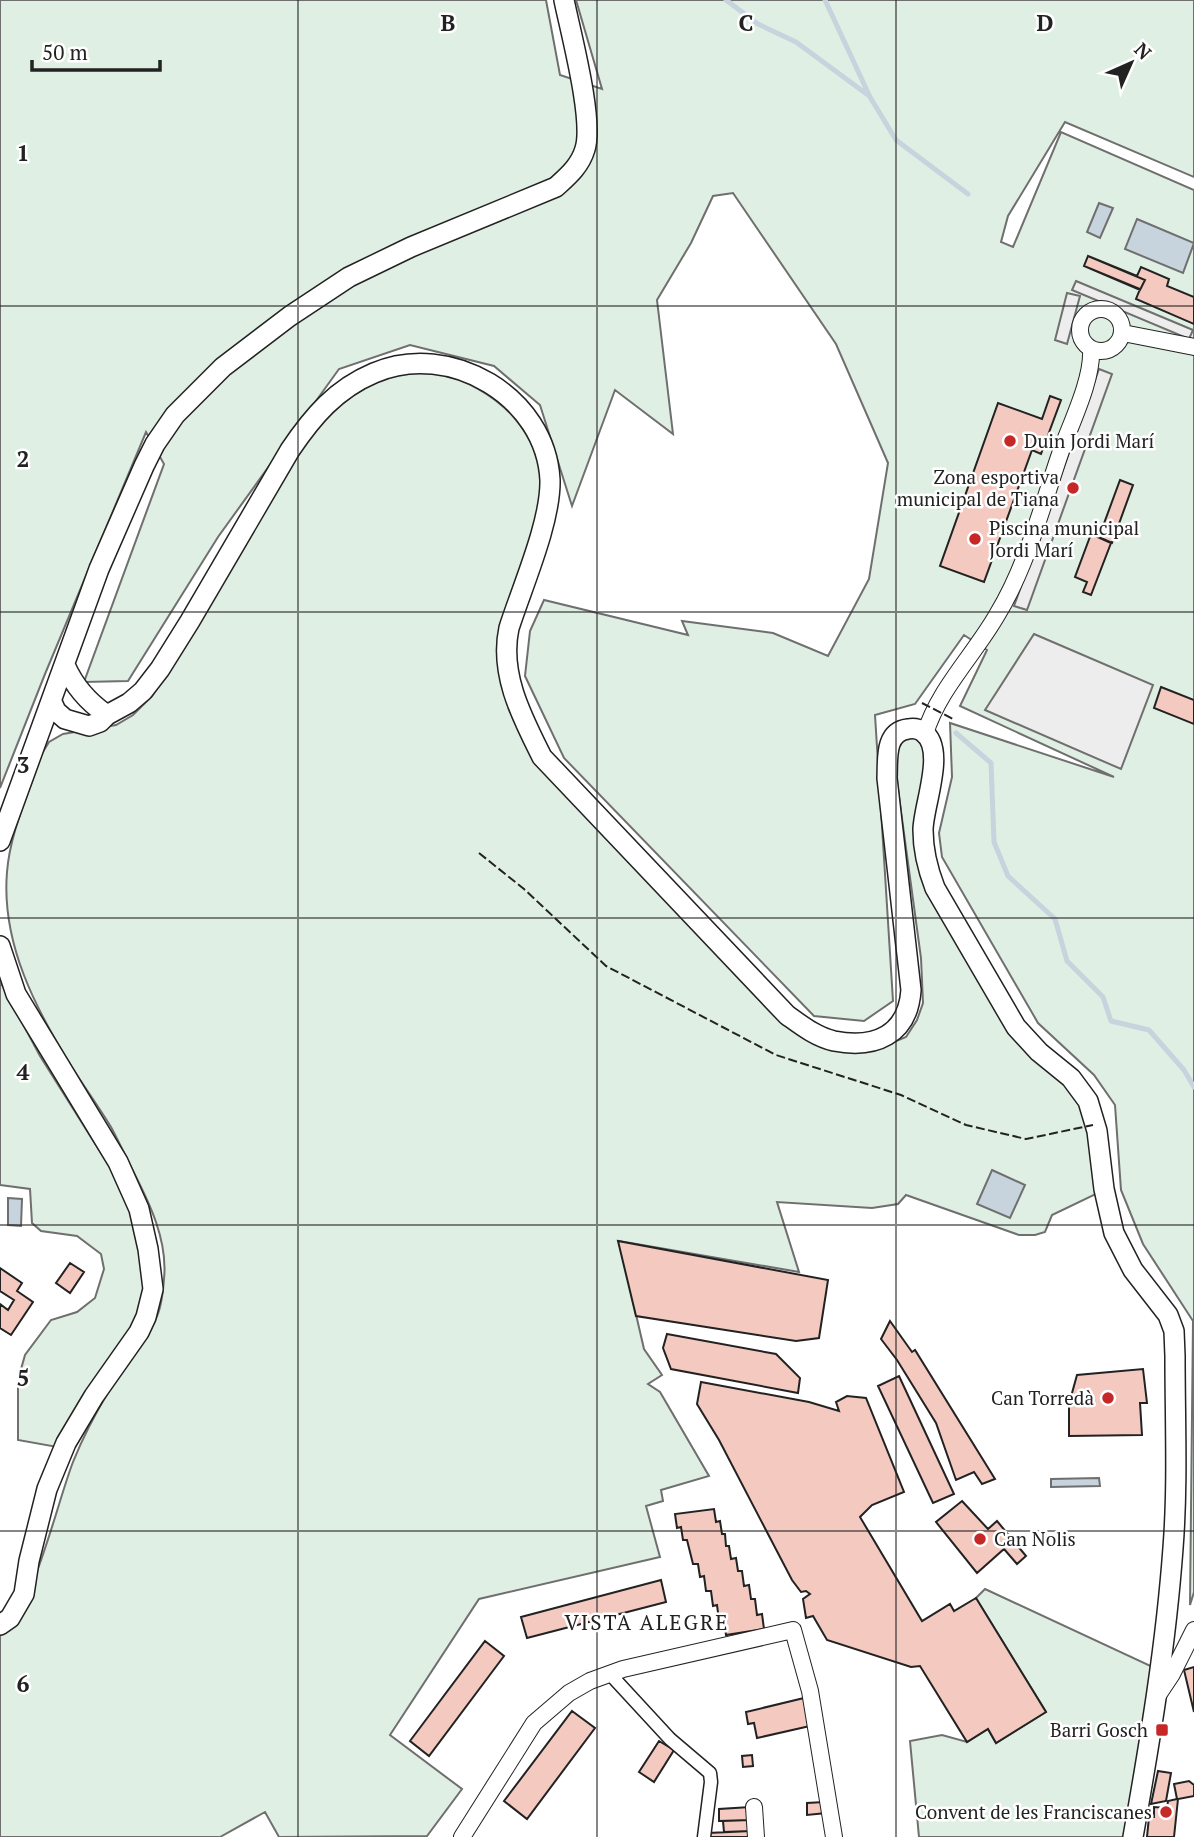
<svg xmlns="http://www.w3.org/2000/svg" width="1194" height="1837" viewBox="0 0 1194 1837" font-family="'PT Serif',serif">
<style>
.green{fill:#e0efe3;stroke:#6f6f6f;stroke-width:2}
.parking{fill:#ededed;stroke:#6f6f6f;stroke-width:2}
.water{fill:#c7d3dd;stroke:#6f6f6f;stroke-width:2}
.lines{fill:none;stroke-linecap:round;stroke-linejoin:round}
.stream{stroke:#c7d3dd;stroke-width:5}
.building{fill:#f3c9c0;stroke:#222;stroke-width:2}
.pedestrian-casing{stroke:#222;stroke-width:15}
.minor-casing{stroke:#222;stroke-width:18}
.tertiary-casing{stroke:#222;stroke-width:22}
.pedestrian{stroke:#fff;stroke-width:12}
.minor{stroke:#fff;stroke-width:16}
.tertiary{stroke:#fff;stroke-width:19}
.fence{stroke:#222;stroke-width:2;stroke-dasharray:9 3.5;stroke-linecap:butt}
.grid{fill:none;stroke:#222;stroke-width:2;stroke-opacity:0.55}
.poi-dot{fill:#c62828;stroke:#fff;stroke-width:2.5}
.labels{text-anchor:middle;stroke-width:5;stroke-linejoin:round;paint-order:stroke}
.poi-label{font-size:19px;fill:#222;stroke:#fff;text-anchor:end}
.neighbourhood-label{font-size:21px;letter-spacing:2px;fill:#222;stroke:#fff}
.grid-label{font-size:23px;text-anchor:middle;font-weight:bold;fill:#222;stroke:#fff;stroke-width:5;stroke-linejoin:round;paint-order:stroke}
</style>
<rect width="100%" height="100%" fill="#fff"/>
<path class="green" d="M0 0H546L560 75 602 89 576 0H1194V177L1065 122 1008 216 1001 242 1013 247 1061 132 1194 190V1592L1190 1605 1193 1321 1143 1244 1121 1190 1115 1105 1094 1075 1038 1023 942 857 939 833 952 777 950 723 1114 777 960 706 987 650 964 635 915 704 875 715 893 1001 864 1021 814 1016 564 758 525 676 530 631 544 600 688 635 682 621 773 633 828 656 869 579 888 463 836 344 733 193 713 196 691 243 657 300 673 434 615 390 572 506 540 405 494 366 410 345 339 369 218 537 128 681 84 682 164 464 146 432 45 674 0 788Z
M435 373C495 385 549 435 540 501 537 524 530 547 525 569 517 606 509 643 501 680L509 710 524 736 769 1010 790 1029 807 1040 882 1047 906 1037 917 1020 923 1003 921 958 894 760C897 745 899 739 914 735L926 751 918 826 942 915 1077 1095 1093 1144 1096 1194 1052 1215 1045 1232 1035 1235H1019L906 1195 898 1204 872 1208 777 1202 799 1272 619 1241 644 1349 662 1375 648 1384 660 1392 709 1476 661 1490 663 1501 646 1506 660 1557 479 1599 390 1735 462 1789 427 1836 279 1837 265 1812 220 1837H0V1636C34 1608 56 1506 73 1462 83 1437 95 1414 109 1391 125 1366 146 1343 157 1316 162 1305 163 1291 164 1279 168 1240 149 1202 132 1169 125 1155 118 1140 111 1127 99 1107 85 1088 73 1069 36 1010 1 943 7 872 10 832 29 793 41 755L49 742 63 734 116 725 133 715 152 696 185 644 305 444C329 412 360 382 402 374 412 372 424 373 435 373Z
M0 981 40 1056 111 1169 136 1224 145 1285 138 1313 126 1338 57 1447 18 1440V1380L25 1355 51 1320 77 1312 95 1298 104 1269 101 1254 77 1236 41 1231 32 1223 30 1189 0 1185Z
M985 1589 1155 1668 1126 1837H919L910 1741 942 1735 967 1742 988 1729 996 1743 1046 1712 976 1598Z"/>
<path class="parking" d="M1076 281 1193 330 1189 339 1072 290Z
M1067 293 1080 296 1067 344 1055 340Z
M1099 369 1112 374 1027 610 1014 606Z
M1034 634 1153 685 1121 769 985 710Z"/>
<path class="water" d="M1099 203 1113 208 1100 238 1087 232Z
M1137 219 1194 243 1183 273 1125 249Z
M992 1170 1025 1185 1010 1218 977 1204Z
M8 1198 22 1199 21 1226 8 1225Z
M1099 1478 1100 1486 1051 1487V1479Z"/>
<g class="lines">
<path class="stream" d="M726 0 758 24 796 42 868 95
M825 0 870 97 896 140 968 194
M956 733 991 763 994 842 1008 876 1055 919 1067 961 1103 997 1111 1021 1149 1030 1184 1070 1194 1087"/>
</g>
<path class="building" d="M1088 256 1137 276 1141 267 1169 279 1167 286 1194 297V324L1136 299 1140 289 1084 266Z
M1088 256 1145 280 1140 290 1084 266Z
M1050 396 1061 400 1041 454 1032 450 984 582 940 566 998 403 1042 419Z
M1120 480 1133 485 1112 543 1099 537Z
M1091 534 1111 543 1091 595 1083 592 1087 582 1075 577Z
M1161 687 1194 700V724L1154 708Z
M618 1241 828 1280 819 1338 796 1341 636 1316Z
M70 1263 84 1272 70 1293 56 1283Z
M0 1268 22 1283 17 1291 33 1302 11 1335 0 1328V1304L8 1310 14 1300 0 1291Z
M890 1321 912 1352 915 1350 995 1479 982 1484 974 1472 956 1480 936 1423 897 1360 881 1339Z
M667 1334 776 1354 800 1378 798 1393 671 1369 663 1348Z
M1143 1369 1147 1403H1140L1142 1435 1069 1436V1404L1077 1375Z
M899 1376 954 1494 933 1503 878 1386Z
M701 1382 809 1402 839 1411 836 1402 847 1396 866 1398 904 1492 872 1505 860 1517 922 1621 950 1604 954 1611 976 1598 1046 1712 996 1743 988 1729 967 1742 920 1666 911 1667 827 1640 813 1616 806 1618 803 1599 810 1594 806 1591 801 1592 792 1580 719 1440 697 1404Z
M962 1501 988 1529 997 1521 1026 1556 1017 1564 1004 1549 977 1573 936 1522Z
M714 1509 716 1522 720 1521 722 1534H725L726 1546H729L731 1559 736 1558 738 1571H742L744 1586 749 1585 751 1599H755L757 1615 762 1614 764 1629 726 1635 724 1620H719L717 1605 713 1606 711 1591H706L704 1576 700 1577 698 1564H693L687 1540H683L681 1527 677 1528 675 1514Z
M661 1580 666 1602 527 1638 521 1617Z
M485 1641 504 1656 429 1756 410 1741Z
M1194 1667V1712L1184 1670Z
M804 1698 810 1726 757 1738 754 1723 748 1724 746 1712Z
M572 1711 595 1728 527 1819 504 1801Z
M659 1741 674 1750 654 1782 639 1772Z
M752 1755 753 1766 743 1767 742 1756Z
M1158 1771 1171 1773 1166 1801 1151 1804Z
M1189 1781 1194 1785V1796L1178 1799 1174 1837H1147L1149 1817H1154V1807L1167 1808 1168 1801 1177 1799 1174 1784Z
M824 1802 826 1813 807 1815V1803Z
M750 1807V1820L719 1821V1809Z
M750 1820 751 1831 724 1832 723 1821Z
M751 1831 752 1837H707L708 1833Z"/>
<g class="lines">
<g class="pedestrian-casing">
<path id="pedestrian" d="M610 1674 670 1739 710 1773 711 1782 704 1837"/>
</g>
<g class="minor-casing">
<path id="minor" d="M1080 330a21 21 0 1 1 42 0a21 21 0 1 1-42 0Z
M1123 333 1194 347
M925 734C938 690 974 655 997 615 1027 566 1042 506 1061 451 1071 423 1093 379 1091 349
M1156 1698 1172 1674 1194 1630
M754 1807 756 1837
M462 1837 534 1723 569 1693 590 1681 623 1669 793 1630 810 1691 834 1837"/>
</g>
<g class="tertiary-casing">
<path id="tertiary" d="M65 665C74 686 88 702 107 715
M52 702 56 711 65 719 89 726 100 722 107 715 129 703 143 691 160 669 190 621 290 450C313 416 336 389 374 373 450 340 546 397 550 480 551 522 522 587 509 628 499 674 522 717 542 757L787 1015C801 1025 816 1037 834 1041 875 1049 908 1035 911 990L887 778C888 760 884 732 908 729 913 728 919 729 923 732 947 749 923 806 923 830 923 851 928 870 935 888L1016 1027 1039 1052 1071 1078 1088 1101 1097 1131 1104 1189 1114 1233 1133 1270 1168 1315 1174 1331 1175 1356C1175 1420 1178 1484 1173 1548 1166 1645 1150 1741 1133 1837
M0 841 99 569 144 466 155 444 175 415 223 367 290 316 349 277 411 247 556 187C568 176 580 166 585 149 594 120 571 34 564 0
M0 946 16 994 118 1162 139 1209 148 1249 153 1289 146 1317 139 1332 94 1396 66 1443 47 1489 29 1561 24 1594 10 1618 0 1625"/>
</g>
<use href="#pedestrian" class="pedestrian"/>
<use href="#minor" class="minor"/>
<use href="#tertiary" class="tertiary"/>
<path class="fence" d="M922 703 955 720
M479 853 524 889 606 966 776 1055 901 1095 966 1125 1026 1139 1093 1125"/>
</g>
<path class="grid" d="M298 0V1837M597 0V1837M896 0V1837M0 306H1194M0 612H1194M0 918H1194M0 1225H1194M0 1531H1194"/>
<g class="poi-dot">
<circle cx="1010" cy="441" r="7"/>
<circle cx="1073" cy="488" r="7"/>
<circle cx="975" cy="539" r="7"/>
<circle cx="1108" cy="1398" r="7"/>
<circle cx="980" cy="1539" r="7"/>
<rect x="1155" y="1723" width="14" height="14" rx="3.5"/>
<circle cx="1166" cy="1812" r="7"/>
</g>
<g class="labels">
<g class="poi-label">
<text x="1024" y="448" text-anchor="start">Duin Jordi Marí</text>
<text x="1059" y="484">Zona esportiva<tspan x="1059" dy="22">municipal de Tiana</tspan></text>
<text x="989" y="535" text-anchor="start">Piscina municipal<tspan x="989" dy="22">Jordi Marí</tspan></text>
<text x="1094" y="1405">Can Torredà</text>
<text x="994" y="1546" text-anchor="start">Can Nolis</text>
<text x="1148" y="1737">Barri Gosch</text>
<text x="1152" y="1819">Convent de les Franciscanes</text>
</g>
<g class="neighbourhood-label">
<text x="647" y="1630">VISTA ALEGRE</text>
</g>
</g>
<g class="grid-label">
<text x="448" y="31">B</text>
<text x="746" y="31">C</text>
<text x="1045" y="31">D</text>
<text x="23" y="161">1</text>
<text x="23" y="467">2</text>
<text x="23" y="773">3</text>
<text x="23" y="1080">4</text>
<text x="23" y="1386">5</text>
<text x="23" y="1692">6</text>
</g>
<g transform="translate(1131 63) rotate(45)" stroke="#ffffff" stroke-width="5" paint-order="stroke">
<path d="M0-5L12 26L0 18L-12 26Z" fill="#222222"/>
<text y="-10" font-size="19" font-weight="bold" text-anchor="middle" fill="#222222">N</text>
</g>
<path d="M32 60v10h128v-10" fill="none" stroke="#222222" stroke-width="3.5"/>
<text x="42" y="60" font-size="21" fill="#222222" stroke="#ffffff" stroke-width="5" paint-order="stroke">50 m</text>
</svg>
